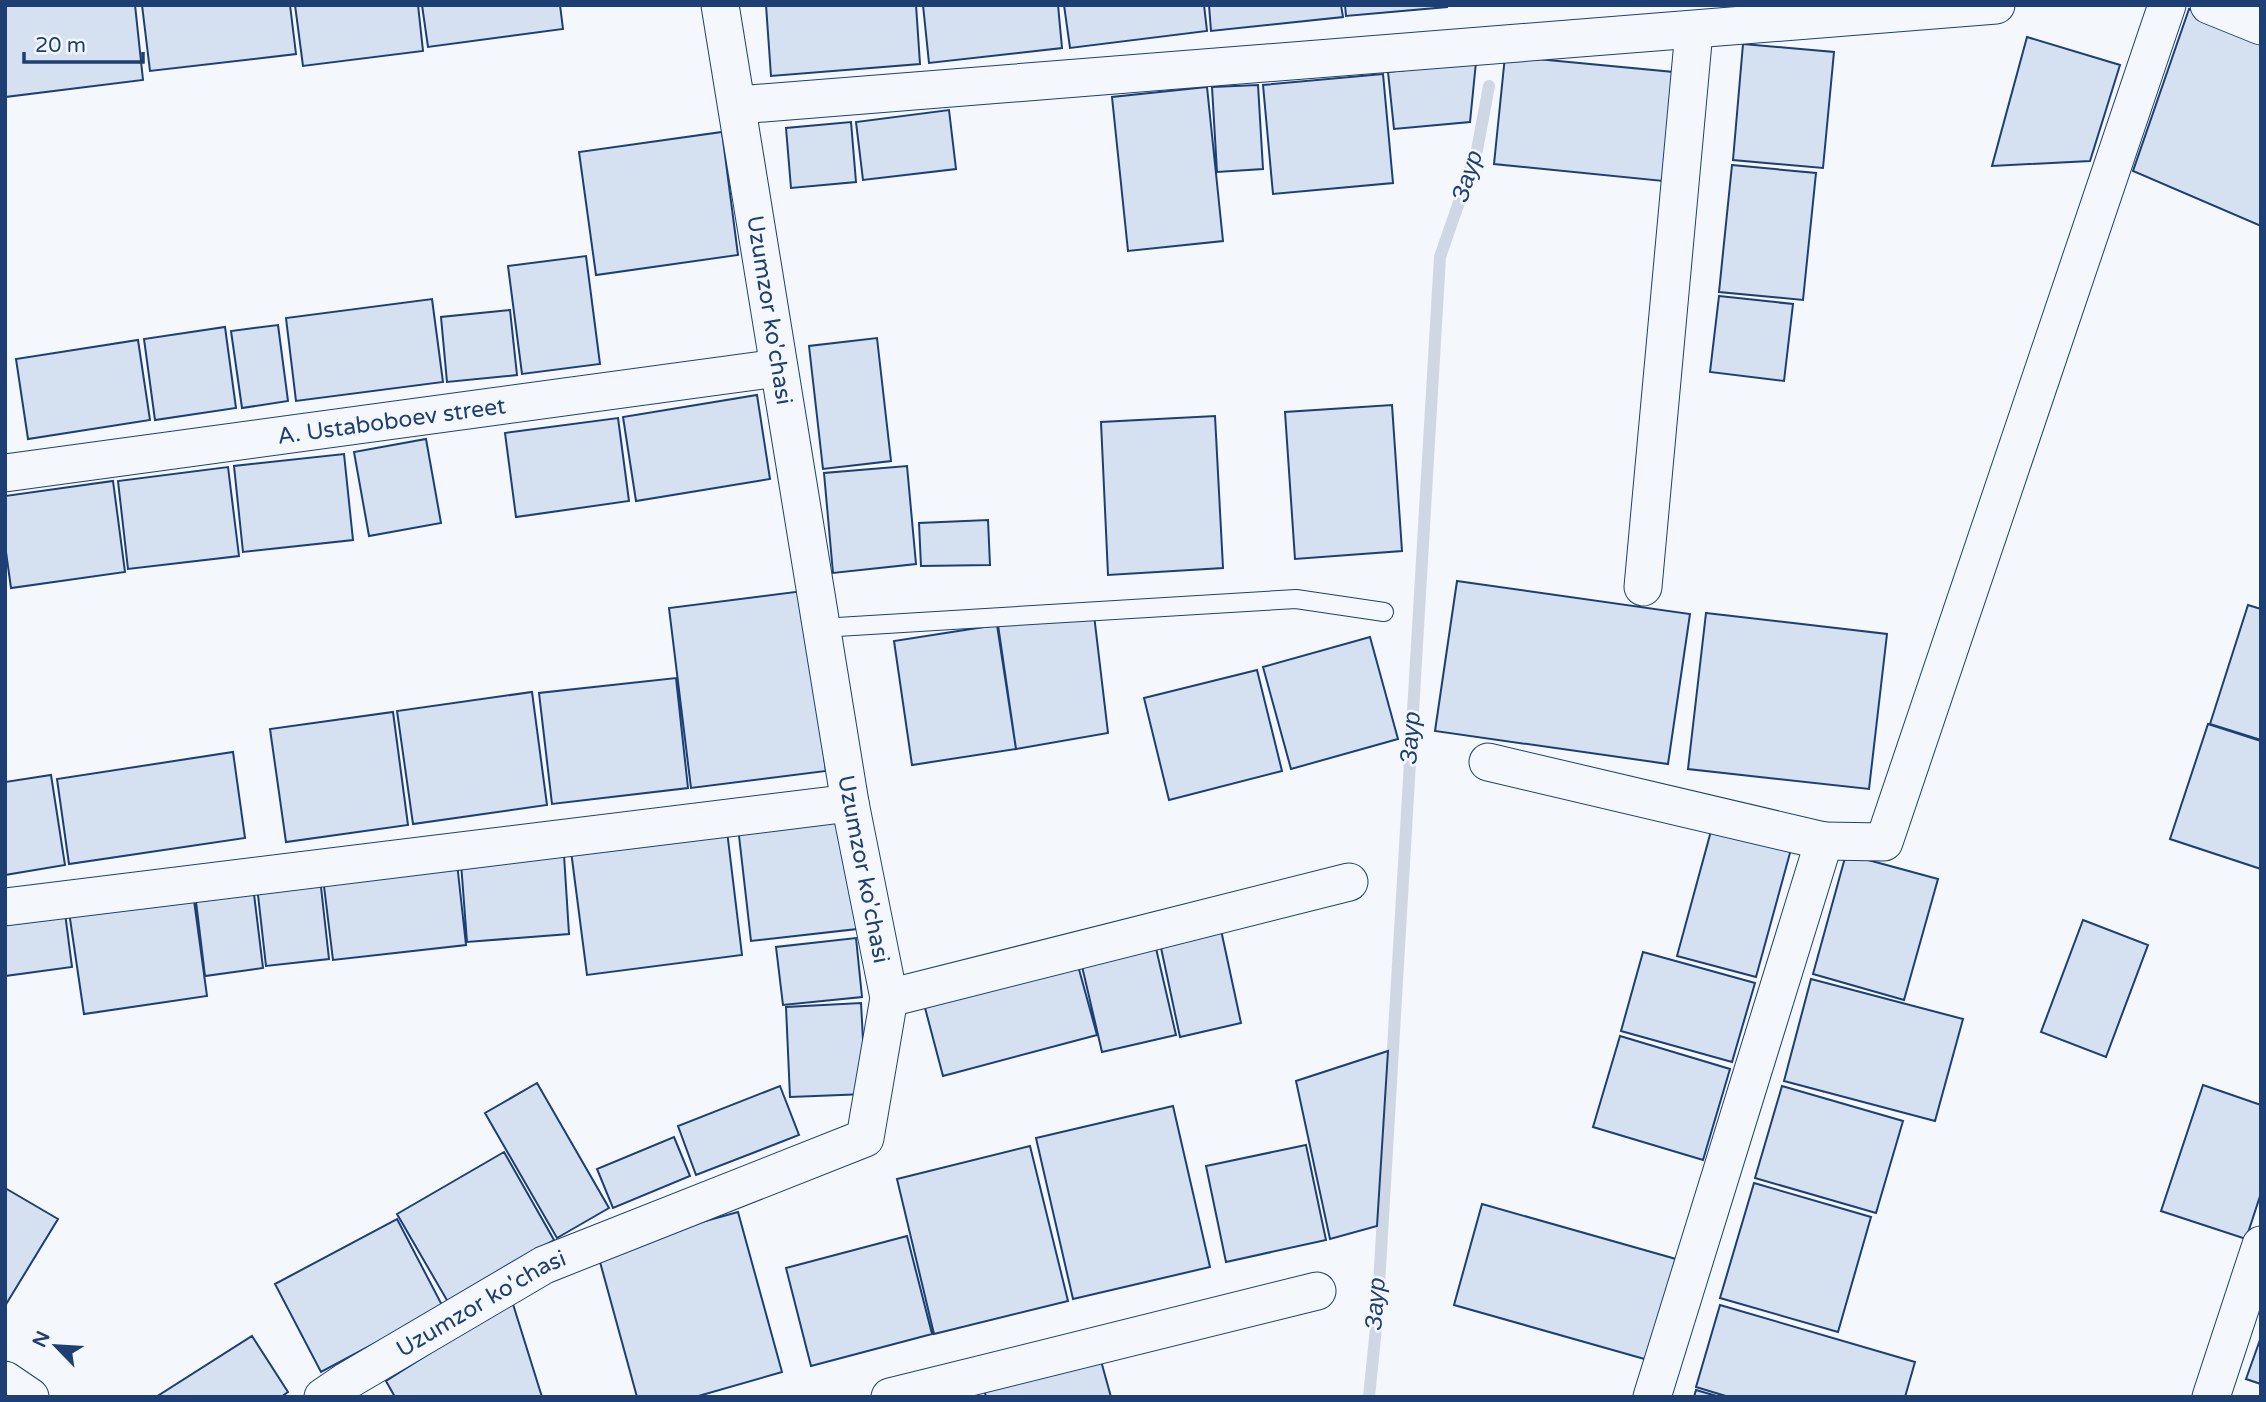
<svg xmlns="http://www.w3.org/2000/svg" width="2266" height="1402" viewBox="0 0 2266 1402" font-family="'Varela Round',sans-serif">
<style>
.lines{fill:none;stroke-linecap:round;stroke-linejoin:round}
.stream{stroke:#cfd7e4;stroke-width:12}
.building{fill:#d5e0f0;stroke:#1d3f73;stroke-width:2}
.lane-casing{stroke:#1d3f73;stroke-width:20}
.street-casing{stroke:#1d3f73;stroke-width:39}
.lane{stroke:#f4f7fb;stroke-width:18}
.street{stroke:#f4f7fb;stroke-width:37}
.labels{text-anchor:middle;stroke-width:5;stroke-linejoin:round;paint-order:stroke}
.street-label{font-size:23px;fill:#1d3f73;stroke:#f4f7fb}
.water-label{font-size:24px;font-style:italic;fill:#1d3f73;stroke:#f4f7fb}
</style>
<rect width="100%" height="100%" fill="#f4f7fb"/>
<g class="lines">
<path class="stream" d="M1369 1397 1377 1318 1440 257 1477 150 1489 86"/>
</g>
<path class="building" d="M5 5H135L143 80 5 97Z
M142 5H290L296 54 150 71Z
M295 5H418L423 51 303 66Z
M422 5H560L563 29 428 47Z
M766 5H916L920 64 771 76Z
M923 5H1058L1062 48 929 63Z
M1064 5H1204L1207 31 1070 48Z
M1209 5H1341L1343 17 1211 31Z
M1345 5H1447V7L1346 16Z
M2189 9 2261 38V226L2133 171Z
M2027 37 2120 65 2090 161 1992 166Z
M1743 44 1834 52 1823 168 1733 160Z
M1505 56 1684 73 1673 182 1494 164Z
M1476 62 1470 122 1394 129 1388 72Z
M1383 74 1393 183 1273 194 1263 85Z
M1258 85 1263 169 1217 172 1212 87Z
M1207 87 1223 241 1128 251 1112 97Z
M949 110 956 169 863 180 856 122Z
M851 122 856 182 791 188 786 128Z
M722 132 738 255 596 275 579 152Z
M1732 165 1816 173 1803 300 1719 292Z
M586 256 600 364 522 374 508 266Z
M1719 296 1793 304 1784 381 1710 372Z
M432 299 443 382 296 401 286 318Z
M510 310 517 375 447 382 441 317Z
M278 325 288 401 242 408 231 331Z
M225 327 236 408 155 420 144 339Z
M877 338 891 461 823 469 809 346Z
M138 340 150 420 28 439 16 359Z
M757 395 770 479 636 501 623 417Z
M1392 405 1402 551 1295 559 1285 412Z
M1215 416 1223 568 1108 575 1101 422Z
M618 418 629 501 516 517 505 433Z
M426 439 441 523 369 536 354 452Z
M344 454 353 540 243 552 234 466Z
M907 466 916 564 833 573 824 473Z
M228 467 239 556 128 569 118 481Z
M113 481 125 572 11 588 5 545V496Z
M988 520 990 565 921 566 919 523Z
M1457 581 1690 614 1668 764 1435 731Z
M803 591 826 771 691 788 669 608Z
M2248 605 2261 609V740L2210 724Z
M1706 613 1887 634 1869 789 1688 769Z
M1094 615 1108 733 1016 749 998 625Z
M997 625 1016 749 912 765 894 641Z
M1370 637 1398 739 1291 769 1263 667Z
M1257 670 1282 771 1169 800 1144 698Z
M676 678 688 788 552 804 539 693Z
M532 692 547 805 413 824 397 711Z
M393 712 408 825 286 842 270 729Z
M2208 724 2261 741V869L2170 839Z
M233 752 245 838 69 864 57 779Z
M51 775 65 865 5 875V782Z
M844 815 857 929 751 941 738 827Z
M1714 820 1793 842 1756 977 1677 956Z
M727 831 742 955 587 975 571 851Z
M1846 854 1938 879 1904 1000 1813 974Z
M564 855 569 934 467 942 461 863Z
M457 863 466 945 333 960 323 878Z
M320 878 329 959 266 966 257 886Z
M253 886 263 968 205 976 195 893Z
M193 893 207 996 84 1014 69 912Z
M65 913 72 967 5 976V921Z
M2083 920 2148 945 2106 1057 2041 1032Z
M1221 930 1241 1023 1180 1037 1160 943Z
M856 938 862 997 783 1005 776 947Z
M1155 944 1176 1035 1102 1052 1081 962Z
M1643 952 1755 983 1732 1062 1621 1031Z
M1077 962 1097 1035 943 1076 924 1004Z
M1811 979 1963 1019 1935 1121 1784 1081Z
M861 1003 866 1094 790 1097 786 1007Z
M1620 1036 1730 1069 1703 1160 1593 1127Z
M1388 1051 1377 1226 1330 1239 1296 1081Z
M537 1083 609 1208 557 1238 485 1113Z
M2203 1085 2261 1105V1193L2246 1239 2161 1211Z
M780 1086 799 1135 696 1175 678 1126Z
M1782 1086 1903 1121 1876 1213 1755 1178Z
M1173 1106 1210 1267 1073 1299 1036 1138Z
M674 1137 690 1176 613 1208 597 1169Z
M1306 1145 1326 1240 1226 1262 1206 1166Z
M1030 1146 1068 1301 934 1334 897 1179Z
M504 1152 554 1240 448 1302 397 1214Z
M1754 1183 1871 1217 1838 1332 1720 1298Z
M5 1188 58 1219 5 1306Z
M1482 1204 1676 1259 1648 1360 1454 1305Z
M738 1212 782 1372 695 1397H637L597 1251Z
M397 1219 443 1307 321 1372 275 1284Z
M907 1236 932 1334 811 1366 786 1268Z
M512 1301 542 1397H395L386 1381Z
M1720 1305 1915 1362 1905 1397H1729L1696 1387Z
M252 1336 288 1392 281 1397H156Z
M2261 1337V1384L2246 1379Z
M1098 1350 1111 1397H986L982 1381Z
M1696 1390 1720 1397H1694Z"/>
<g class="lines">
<g class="lane-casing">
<path id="lane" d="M821 628 1296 599 1384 612"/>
</g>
<g class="street-casing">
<g id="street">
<path d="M2209 5 2261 26"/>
<path d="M738 105 1996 5"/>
<path id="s1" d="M5 473 778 368"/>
<path d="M1643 587 1694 31"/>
<path d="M1488 762 1824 841 1652 1397"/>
<path d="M1824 841 1884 842 2167 5"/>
<path d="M5 907 850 803"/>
<path d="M889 998 1349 882"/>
<path d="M5 1380 30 1397"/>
<path id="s2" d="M323 1397 345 1382 544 1265 865 1138 889 998 850 803 720 5"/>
<path d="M890 1397 1317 1291"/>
<path d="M2211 1397 2261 1245"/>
</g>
</g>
<use href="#lane" class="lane"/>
<use href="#street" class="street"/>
</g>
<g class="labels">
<g class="street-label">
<text transform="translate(770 310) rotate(81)" y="8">Uzumzor ko'chasi</text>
<text dy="8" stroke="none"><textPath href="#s1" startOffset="390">A. Ustaboboev street</textPath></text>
<text transform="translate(864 869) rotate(79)" y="8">Uzumzor ko'chasi</text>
<text dy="8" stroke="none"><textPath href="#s2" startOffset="184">Uzumzor ko'chasi</textPath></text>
</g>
<g class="water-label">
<text transform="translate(1467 176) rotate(-72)" y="8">Заур</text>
<text transform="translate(1410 738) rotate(-86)" y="8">Заур</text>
<text transform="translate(1375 1304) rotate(-86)" y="8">Заур</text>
</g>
</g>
<rect width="2266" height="1402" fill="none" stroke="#1d3f73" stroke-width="14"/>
<g transform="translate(56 1346) rotate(295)" stroke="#f4f7fb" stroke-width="5" paint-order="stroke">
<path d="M0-5L12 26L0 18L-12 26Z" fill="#1d3f73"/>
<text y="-10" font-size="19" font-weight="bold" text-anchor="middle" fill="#1d3f73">N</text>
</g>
<path d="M24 52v10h119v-10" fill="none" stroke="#1d3f73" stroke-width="3.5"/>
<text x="35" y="52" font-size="21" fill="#1d3f73" stroke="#f4f7fb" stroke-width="5" paint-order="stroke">20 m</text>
</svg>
